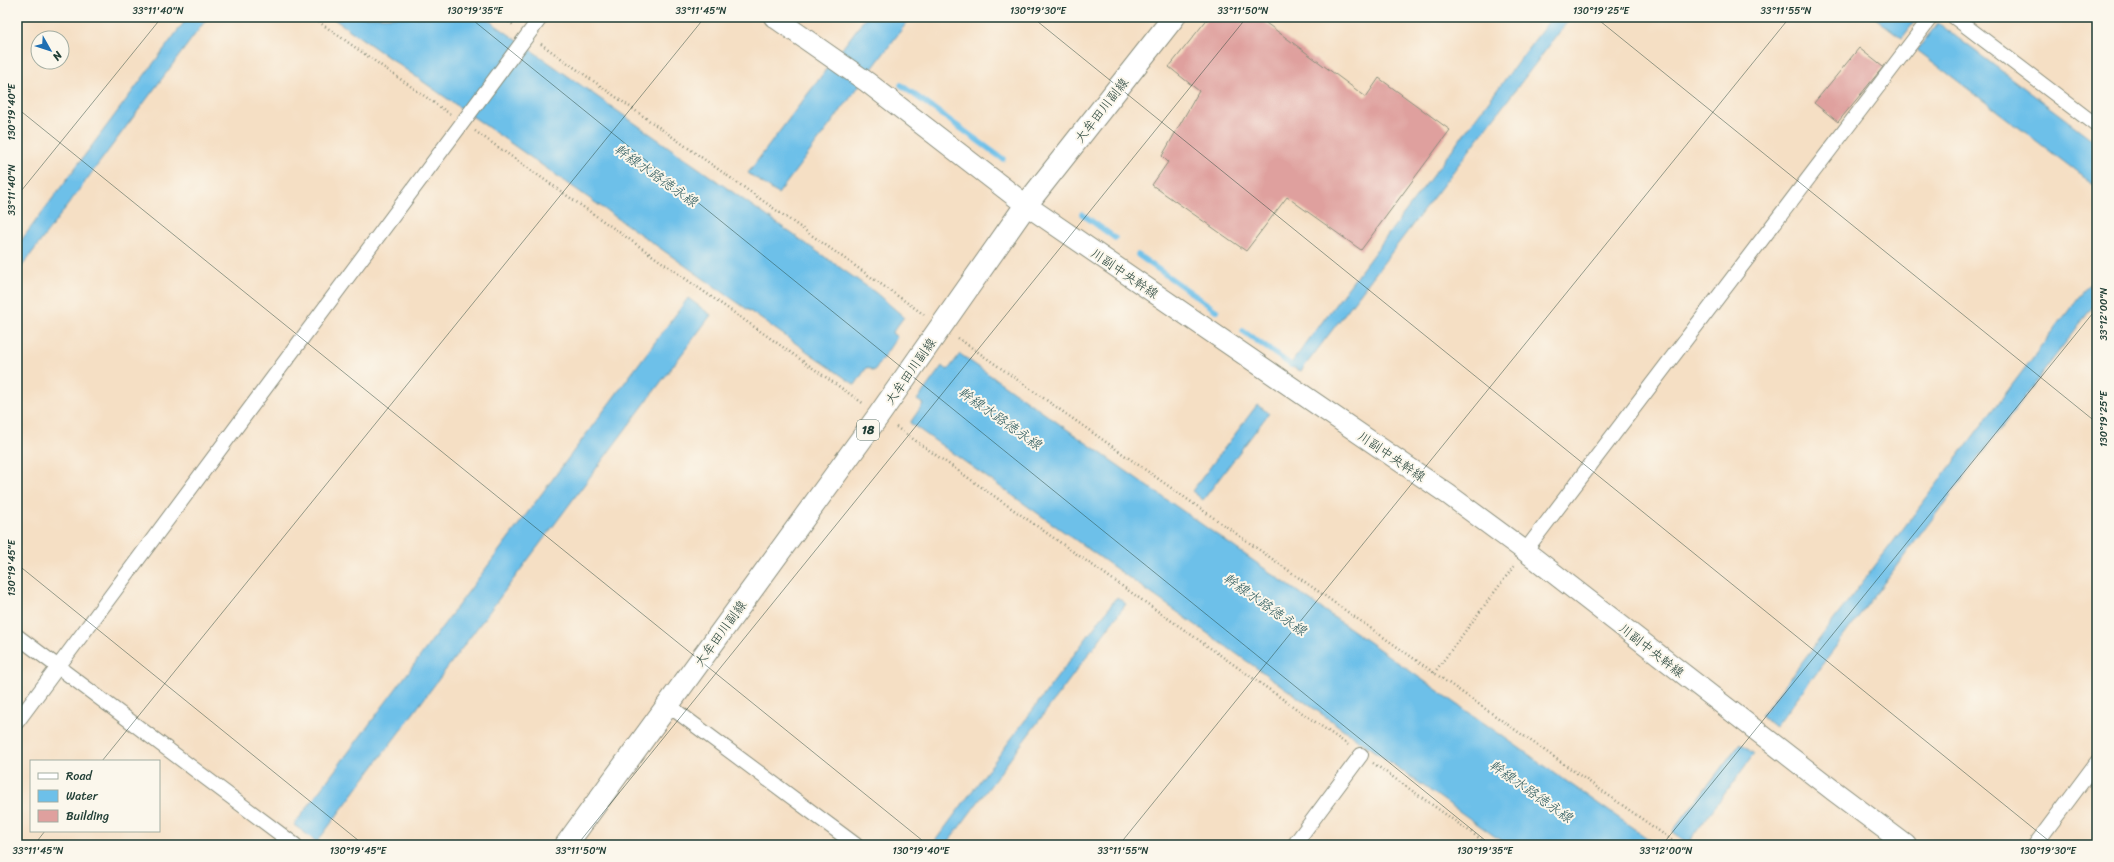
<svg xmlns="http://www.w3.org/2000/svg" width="2114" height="862" viewBox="0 0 2114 862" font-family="Sriracha,'Klee One',sans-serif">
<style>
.water{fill:#6dc0e9;stroke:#467e8e}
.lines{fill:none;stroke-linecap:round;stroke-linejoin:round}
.stream{stroke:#6dc0e9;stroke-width:5.5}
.building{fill:#dfa09e}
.street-casing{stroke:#8a8e7c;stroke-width:16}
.secondary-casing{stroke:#8a8e7c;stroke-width:22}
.primary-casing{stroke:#8a8e7c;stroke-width:24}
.path{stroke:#8a8e7c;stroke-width:2.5;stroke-dasharray:1 3;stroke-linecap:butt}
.street{stroke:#fff;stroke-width:14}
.secondary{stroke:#fff;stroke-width:20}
.primary{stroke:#fff;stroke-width:22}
.ticks{fill:none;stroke:#1f3d34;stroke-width:1;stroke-opacity:0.45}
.labels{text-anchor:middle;stroke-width:4;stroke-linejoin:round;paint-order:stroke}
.shield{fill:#fbf7ec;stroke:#61756b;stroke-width:1}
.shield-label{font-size:12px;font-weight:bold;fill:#1f3d34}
.street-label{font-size:13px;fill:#1f3d34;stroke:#fbf7ec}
.water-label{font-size:14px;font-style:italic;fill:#325e61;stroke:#fbf7ec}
.neatline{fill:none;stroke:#1f3d34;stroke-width:1.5}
.ticks-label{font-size:10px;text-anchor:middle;fill:#1f3d34}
</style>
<rect width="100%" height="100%" fill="#fbf7ec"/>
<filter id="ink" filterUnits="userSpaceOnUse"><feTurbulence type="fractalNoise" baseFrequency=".025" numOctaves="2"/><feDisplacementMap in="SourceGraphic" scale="8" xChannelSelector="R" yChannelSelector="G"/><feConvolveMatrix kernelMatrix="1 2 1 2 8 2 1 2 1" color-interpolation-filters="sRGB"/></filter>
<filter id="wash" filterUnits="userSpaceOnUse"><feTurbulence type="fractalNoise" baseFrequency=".012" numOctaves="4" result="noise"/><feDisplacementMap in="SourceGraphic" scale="16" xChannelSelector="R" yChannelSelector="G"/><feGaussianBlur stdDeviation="0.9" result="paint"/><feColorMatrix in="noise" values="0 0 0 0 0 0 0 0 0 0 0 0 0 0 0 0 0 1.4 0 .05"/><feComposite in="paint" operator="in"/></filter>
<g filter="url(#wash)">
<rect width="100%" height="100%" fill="#f5dfc4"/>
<path class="water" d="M188 17H208L17 273V246Z
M331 17H484L876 293 904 317 892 333 897 337 874 371 867 367 855 385Z
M866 17H911L778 194 748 173Z
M1552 17H1571L1301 371 1289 366Z
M1874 17H1918L1902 38Z
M1938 23 2097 143V187L1917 50Z
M2097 273V301L1775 727 1761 716Z
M688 298 711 315 317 842 294 825Z
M960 354 1657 845H1507L910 423 923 404 917 400 942 366 948 370Z
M1257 405 1269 413 1203 500 1192 491Z
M1117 597 1126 604 946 845H932Z
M1740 743 1754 754 1688 843 1672 832Z"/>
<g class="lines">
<path class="stream" d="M901 85 1003 159
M1082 214 1115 238
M1138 255 1217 311
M1243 331 1291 365"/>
</g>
<g id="blocks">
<path class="building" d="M1209 17H1258L1366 97 1379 78 1450 130 1361 250 1287 197 1246 251 1152 185 1168 162 1162 156 1199 91 1169 67Z
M1859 48 1883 67 1838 122 1814 103Z"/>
</g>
</g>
<g filter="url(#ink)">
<use href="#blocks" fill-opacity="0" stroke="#8a8e7c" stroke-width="1"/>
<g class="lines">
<g class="street-casing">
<path id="street" d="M1954 17 2097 126
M1525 551 1931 17
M17 636 295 845
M668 705 856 845
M17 722 541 17
M1294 845 1361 755
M2035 845 2097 762"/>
</g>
<g class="secondary-casing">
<path id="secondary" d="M774 17 867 82 1026 205 1449 495 1525 551 1834 791 1906 845"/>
</g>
<g class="primary-casing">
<path id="primary" d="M566 845 879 415 1026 205 1174 17"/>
</g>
<path class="path" d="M312 17 450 114
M502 17 515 26
M541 44 926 316
M475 131 864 404
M958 338 1679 845
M896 427 1348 745
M1434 673 1514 566
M1373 763 1489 845"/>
<use href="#street" class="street"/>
<use href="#secondary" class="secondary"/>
<use href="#primary" class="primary"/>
</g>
</g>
<path class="ticks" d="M469 17 1491 845M1032 17 2054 845M1595 17 2097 423M17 108 928 845M17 196 162 17M17 564 364 845M102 761 705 17M34 845 45 831M577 845 1247 17M1119 845 1790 17M1662 845 2097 308"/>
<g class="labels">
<rect class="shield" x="857" y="420" width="22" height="20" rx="3"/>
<g class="shield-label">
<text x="868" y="434">18</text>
</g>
<g class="street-label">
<text transform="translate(1101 110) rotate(-52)" y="5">大牟田川副線</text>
<text transform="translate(1125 273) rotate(34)" y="5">川副中央幹線</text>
<text transform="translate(910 371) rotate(-55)" y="5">大牟田川副線</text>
<text transform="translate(1392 456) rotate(34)" y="5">川副中央幹線</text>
<text transform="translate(720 633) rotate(-54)" y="5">大牟田川副線</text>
<text transform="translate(1652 650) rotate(38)" y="5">川副中央幹線</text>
</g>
<g class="water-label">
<text transform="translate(656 175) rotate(35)" y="5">幹線水路徳永線</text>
<text transform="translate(1000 418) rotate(35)" y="5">幹線水路徳永線</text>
<text transform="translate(1265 604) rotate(35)" y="5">幹線水路徳永線</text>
<text transform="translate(1531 791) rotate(35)" y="5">幹線水路徳永線</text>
</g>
</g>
<rect width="2114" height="862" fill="none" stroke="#fbf7ec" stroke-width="44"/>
<rect x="30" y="760" width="130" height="72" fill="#fbf7ec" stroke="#a3ada2"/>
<rect x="38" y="773" width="20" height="6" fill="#ffffff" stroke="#a3ada2"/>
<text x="66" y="780" font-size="12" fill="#1f3d34">Road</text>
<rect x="38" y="790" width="20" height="12" fill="#6dc0e9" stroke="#a3ada2"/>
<text x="66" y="800" font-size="12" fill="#1f3d34">Water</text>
<rect x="38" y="810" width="20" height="12" fill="#dfa09e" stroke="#a3ada2"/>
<text x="66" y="820" font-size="12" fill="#1f3d34">Building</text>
<g transform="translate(50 50) rotate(129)"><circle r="19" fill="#fbf7ec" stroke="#a3ada2"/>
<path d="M0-3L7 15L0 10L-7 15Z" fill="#1f6fb2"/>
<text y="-6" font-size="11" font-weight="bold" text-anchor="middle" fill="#1f3d34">N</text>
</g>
<rect x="22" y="22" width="2070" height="818" class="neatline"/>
<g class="ticks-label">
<text x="158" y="14">33°11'40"N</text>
<text x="475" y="14">130°19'35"E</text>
<text x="701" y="14">33°11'45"N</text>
<text x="1038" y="14">130°19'30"E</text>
<text x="1243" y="14">33°11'50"N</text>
<text x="1601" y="14">130°19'25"E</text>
<text x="1786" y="14">33°11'55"N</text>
<text transform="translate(11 112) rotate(-90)" y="4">130°19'40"E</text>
<text transform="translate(11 190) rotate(-90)" y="4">33°11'40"N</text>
<text transform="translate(2103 314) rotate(-90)" y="4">33°12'00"N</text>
<text transform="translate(2103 419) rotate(-90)" y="4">130°19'25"E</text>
<text transform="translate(11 568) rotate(-90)" y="4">130°19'45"E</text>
<text x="38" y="854">33°11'45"N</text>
<text x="358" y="854">130°19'45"E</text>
<text x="581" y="854">33°11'50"N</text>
<text x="921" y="854">130°19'40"E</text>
<text x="1123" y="854">33°11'55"N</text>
<text x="1485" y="854">130°19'35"E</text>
<text x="1666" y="854">33°12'00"N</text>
<text x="2048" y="854">130°19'30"E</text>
</g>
</svg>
